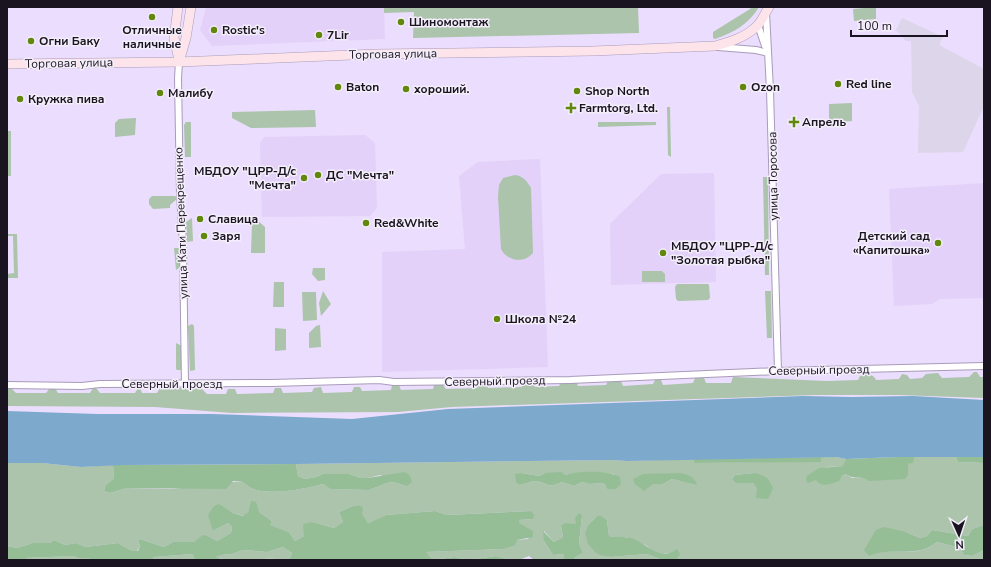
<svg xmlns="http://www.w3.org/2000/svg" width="991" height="567" viewBox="0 0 991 567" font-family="'Nunito Sans',sans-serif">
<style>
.built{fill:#e3d1f9}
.industrial{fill:#ddd6eb}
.green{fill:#abc4ab;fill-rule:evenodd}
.forest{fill:#95be97}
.water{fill:#7ca9cc}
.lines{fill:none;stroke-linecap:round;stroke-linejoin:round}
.street-casing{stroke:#a99bba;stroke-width:8}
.secondary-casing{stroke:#a99bba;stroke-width:10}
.street{stroke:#fff;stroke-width:6}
.secondary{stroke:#fde4eb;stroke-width:9}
.poi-dot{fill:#61870c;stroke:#f4eefb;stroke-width:1.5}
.labels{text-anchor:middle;stroke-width:3;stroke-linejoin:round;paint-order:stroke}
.poi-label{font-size:12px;font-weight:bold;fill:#19141f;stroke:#f4eefb;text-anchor:start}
.street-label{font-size:12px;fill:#19141f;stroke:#f4eefb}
</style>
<rect width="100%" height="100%" fill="#ebddfd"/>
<path class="built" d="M206 7H384L385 39 212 46 200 30Z
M365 135 375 143 377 208 370 216 262 217 260 143 264 137Z
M540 159 548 367 382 372V252L465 249 459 176 478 162Z
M714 173 716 282 611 285 610 224 661 174Z
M984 183V298L940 299 932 304 894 306 889 189Z"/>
<path class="industrial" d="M902 18 943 37 939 45 984 69V106L963 152 918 153 919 106 912 92 911 41H906L896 30Z"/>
<path class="green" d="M384 7H638L639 33 413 38 414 12 384 13Z
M752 7H759C749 24 733 33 715 39L713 38V32L750 9Z
M876 7V19L854 21 853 9Z
M852 103V121L829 123V104Z
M667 107H670L671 157 668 155Z
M315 110 316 127 251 128 232 118V112Z
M136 118 135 135 115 137V123L119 119Z
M186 122H191V157H185L184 125Z
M598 122H656V125L598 127Z
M7 131H11V176H7Z
M515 175C523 176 527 181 531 188L533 253C524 264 507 261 501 249L498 197 499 185 503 178Z
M763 177H768L769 275H765Z
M152 196H175L178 198 170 205V208L153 209 149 204V199Z
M192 218 193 241 187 242 186 222Z
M258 221 265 227V253H251L252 223Z
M7 234H17L18 278H7V274L14 273 13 236H7Z
M174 248H180V267L176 270Z
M313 268H325V280L318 281 312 274Z
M642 271H662L665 274V282H642Z
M274 282H284V307H273Z
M677 284H708L709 285 710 298 708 300 678 301 676 299 675 287Z
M323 291 331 304 321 316 319 303Z
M765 291H771L772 338H767Z
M302 292H316L317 320 303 321Z
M192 324 194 326 195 370 190 371 188 326Z
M320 325 321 347 309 348V333L316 326Z
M275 328 286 329V350L275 351Z
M176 343 182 346V370H177L176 369Z
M974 372H977L980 377H984V398L899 395H815L452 407 398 412 232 413 155 407 7 406V389H12L16 393H46L50 388H55L58 393H90L93 388H96L100 393H135L138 388H140L142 393H157L160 388H201L207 394H226L228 389H235L237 394 273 393 275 388H281L283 393 312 392 314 388 321 387 323 393 352 392 354 387H360L362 391 391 390 392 385H399L401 390 433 389 434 385H443L446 389 477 388 479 383H486L488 388 522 387 524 382H532L535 387 559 386 561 382 576 381 578 386 606 385 608 381H621L623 386 653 384 655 380H661L663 385 693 383 695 378H704L706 383H731L733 377 827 381 858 380 860 376C866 374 873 373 876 380L899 379 902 374 907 375 910 379 922 378 926 374 938 373 942 378 969 377Z
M821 457H836L846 459 844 466 826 467 816 480 842 476 846 474 852 478 908 474V464L913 462 915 457H956L958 462 984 463V525L972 529 968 536 932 530 927 536 920 538 906 532 869 555C890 547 919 559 937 542L960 548 964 555 972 556 984 550V560H578L574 558 583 553 579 543 582 516 576 524 561 526 563 537 554 542 544 531V541L553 555 564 554V560H534L529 556 519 560 507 559 496 556 469 560 454 557 432 560 425 552 504 549 517 540 528 539 532 531 519 524V520L533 519 531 511 447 515 435 511 386 515 368 523 361 514 359 505 353 506 339 512 343 522 334 528 313 522 304 536 295 541 289 532 269 525 272 521 259 512 251 502 248 512 244 516 233 513 219 505 213 531 228 523 232 527 231 533 217 541 208 536 194 542H173L164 547 143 540H138L140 546 137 551H132L118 543 86 547 76 543 65 545 54 540 50 543H33L17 548 7 546V463H42L81 467 113 465 114 478 105 486 104 491 110 493 127 488 173 489 242 481C244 482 246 485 249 487 265 497 305 489 323 484L332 489 369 490 387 483 393 482 407 486 380 475 368 478H361L349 474H323L316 477 305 479 298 476 296 464 612 460 627 461 693 459 694 463 821 461ZM522 473 539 476 545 473 565 475 576 473 614 474 615 489H607L604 483 589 484 582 482 574 486 562 482C547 489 549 483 536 481 531 481 525 484 520 485ZM682 473 698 484 672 479 663 484H653ZM754 473 768 499 753 483 732 479 735 475ZM597 516H602L607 520 609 536 614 537H626L647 546 655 553 661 554 673 553 677 550V559H660L647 554 611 557 596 553 589 524Z
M283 547 292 553 290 558C281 561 274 558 265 559 248 559 232 563 215 557L221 555 232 554 243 550 267 552Z
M193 554 196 559 152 560 154 557Z
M73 556 78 558H90V560H24L25 558Z"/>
<path class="forest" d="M821 457V462L694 463 693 459Z
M897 457H915L913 463 908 464V474L905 479 869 481C860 474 856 481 846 474L842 476 839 481C830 484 822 488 816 480L808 483 806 480 807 476 819 468 843 466 846 459Z
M956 457H984V463L958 462Z
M296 464 298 476 305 479 316 477 323 474H349L361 478H368L405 472 410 476 412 482 407 486 393 482 387 483 369 490 331 489 323 484C305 489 265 497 249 487 246 485 244 482 241 481H233L226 489 127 488 110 493 104 491 105 486 114 478 113 465Z
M561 472 565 475C581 471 605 470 620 477L621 484 616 489H607L604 483 589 484 582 482 574 486 562 482C547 489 549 483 536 481 531 481 525 484 520 485L516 482 515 474 522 473 539 476 545 473Z
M682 473 692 477 698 485 672 479 663 484H653L644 491 635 484 633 479 643 474Z
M754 473C765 475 769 478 773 488L768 499 756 498 757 488 753 483H736L732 479 735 475Z
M251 501 256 502 259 512 272 521 270 525 289 532 295 541 304 536 303 524 313 522 334 528 343 522 339 512 353 506 359 505 363 508 362 514 368 523 386 515 435 511 447 515 531 511 534 515 533 519 519 520V523L533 531V537L517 540 515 545 504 549 426 552 432 560 454 557 469 560 496 556 507 559 518 560H283L290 558 292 553 283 547 267 552 243 550 232 554 221 555 216 557 224 560H184L195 559 193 554 154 557 152 560H90V558H78L73 556 26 558 24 560H7V546L17 548 33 543H50L54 540 65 545 76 543 86 547 118 543 132 551H138L140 546 138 540H143L164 547 173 542H194L203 535 208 536 217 541 231 533 232 527 228 523 213 531 208 515 214 506 219 504 233 513 243 516 248 512Z
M579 513 582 516 579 543 583 553 574 558 578 560H564V554L553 555 544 541 543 531 554 542 563 537 561 526 565 523 576 524 575 518Z
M597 516H602L607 520 609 536C616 538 624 536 631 538 647 543 660 563 677 549L680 554 677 559H660L647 554 611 557 600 555 596 553 588 544 585 533 589 524Z
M984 525V550L972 556 964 555 960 548 937 542C918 559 891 546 869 556L864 550 876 530 884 527 906 532 920 538 927 536 932 530 968 536 972 529Z"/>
<path class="water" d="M803 396 851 397 913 396 984 400V457H897L846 459 836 457 627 461 612 460 296 464 124 465 81 467 42 463H7V411L97 414H212L352 419 448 409Z"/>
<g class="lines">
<g class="street-casing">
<path id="street" d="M766 13 770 90 778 371
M758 25 765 46
M718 47 756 50 768 53
M179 62 178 78 180 193 183 245 185 384
M7 385 82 386 100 384 272 383 379 380 394 382 570 380 778 371 984 366"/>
</g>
<g class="secondary-casing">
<path id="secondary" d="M178 7 174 38 179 60
M179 62 186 38 191 7
M7 64 179 62 376 54 593 51 715 46C730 42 746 37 757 26 762 21 765 13 769 7"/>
</g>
<use href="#street" class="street"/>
<use href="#secondary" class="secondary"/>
</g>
<g class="poi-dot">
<circle cx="152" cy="17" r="4"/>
<circle cx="401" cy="22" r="4"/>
<circle cx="214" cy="30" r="4"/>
<circle cx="319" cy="35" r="4"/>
<circle cx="31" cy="41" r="4"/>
<circle cx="838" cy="84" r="4"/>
<circle cx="338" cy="87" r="4"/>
<circle cx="743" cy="87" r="4"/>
<circle cx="406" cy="89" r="4"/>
<circle cx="577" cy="91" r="4"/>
<circle cx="160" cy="93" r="4"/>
<circle cx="20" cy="99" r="4"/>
<path d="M569 102h4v4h4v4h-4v4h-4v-4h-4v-4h4z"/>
<path d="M792 116h4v4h4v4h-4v4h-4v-4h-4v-4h4z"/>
<circle cx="318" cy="175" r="4"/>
<circle cx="304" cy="178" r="4"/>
<circle cx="200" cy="219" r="4"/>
<circle cx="366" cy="223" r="4"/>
<circle cx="204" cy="236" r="4"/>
<circle cx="938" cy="243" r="4"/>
<circle cx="663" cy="253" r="4"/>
<circle cx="497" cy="319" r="4"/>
</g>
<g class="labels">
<g class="poi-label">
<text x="409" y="26">Шиномонтаж</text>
<text x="152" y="34" text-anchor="middle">Отличные<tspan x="152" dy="14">наличные</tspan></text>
<text x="222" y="34">Rostic's</text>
<text x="327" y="39">7Lir</text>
<text x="39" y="45">Огни Баку</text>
<text x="846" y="88">Red line</text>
<text x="346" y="91">Baton</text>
<text x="751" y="91">Ozon</text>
<text x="414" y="93">хороший.</text>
<text x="585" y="95">Shop North</text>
<text x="168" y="97">Малибу</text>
<text x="28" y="103">Кружка пива</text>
<text x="579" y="112">Farmtorg, Ltd.</text>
<text x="802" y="126">Апрель</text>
<text x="296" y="175" text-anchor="end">МБДОУ "ЦРР-Д/с<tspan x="296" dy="14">"Мечта"</tspan></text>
<text x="326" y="179">ДС "Мечта"</text>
<text x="208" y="223">Славица</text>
<text x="374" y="227">Red&amp;White</text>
<text x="212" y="240">Заря</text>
<text x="930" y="240" text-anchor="end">Детский сад<tspan x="930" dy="14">«Капитошка»</tspan></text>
<text x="671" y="250">МБДОУ "ЦРР-Д/с<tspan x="671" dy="14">"Золотая рыбка"</tspan></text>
<text x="505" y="323">Школа №24</text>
</g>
<g class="street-label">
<text transform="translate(393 54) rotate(-1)" y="4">Торговая улица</text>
<text transform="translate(69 63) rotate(-1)" y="4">Торговая улица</text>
<text transform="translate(773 176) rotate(-91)" y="4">улица Торосова</text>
<text transform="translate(181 223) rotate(-92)" y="4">улица Кати Перекрещенко</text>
<text transform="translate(819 370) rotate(-1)" y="4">Северный проезд</text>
<text transform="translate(495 381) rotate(-1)" y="4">Северный проезд</text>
<text x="172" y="388">Северный проезд</text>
</g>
</g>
<rect width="991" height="567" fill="none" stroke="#19141f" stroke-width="16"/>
<g transform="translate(959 535) rotate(177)" stroke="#f4eefb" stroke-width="3" paint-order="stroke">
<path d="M0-3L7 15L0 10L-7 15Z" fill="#19141f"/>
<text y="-6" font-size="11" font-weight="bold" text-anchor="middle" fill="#19141f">N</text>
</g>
<path d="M851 30v6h96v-6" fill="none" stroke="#19141f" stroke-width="2"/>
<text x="857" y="30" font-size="12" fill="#19141f" stroke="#f4eefb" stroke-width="3" paint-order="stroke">100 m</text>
</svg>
